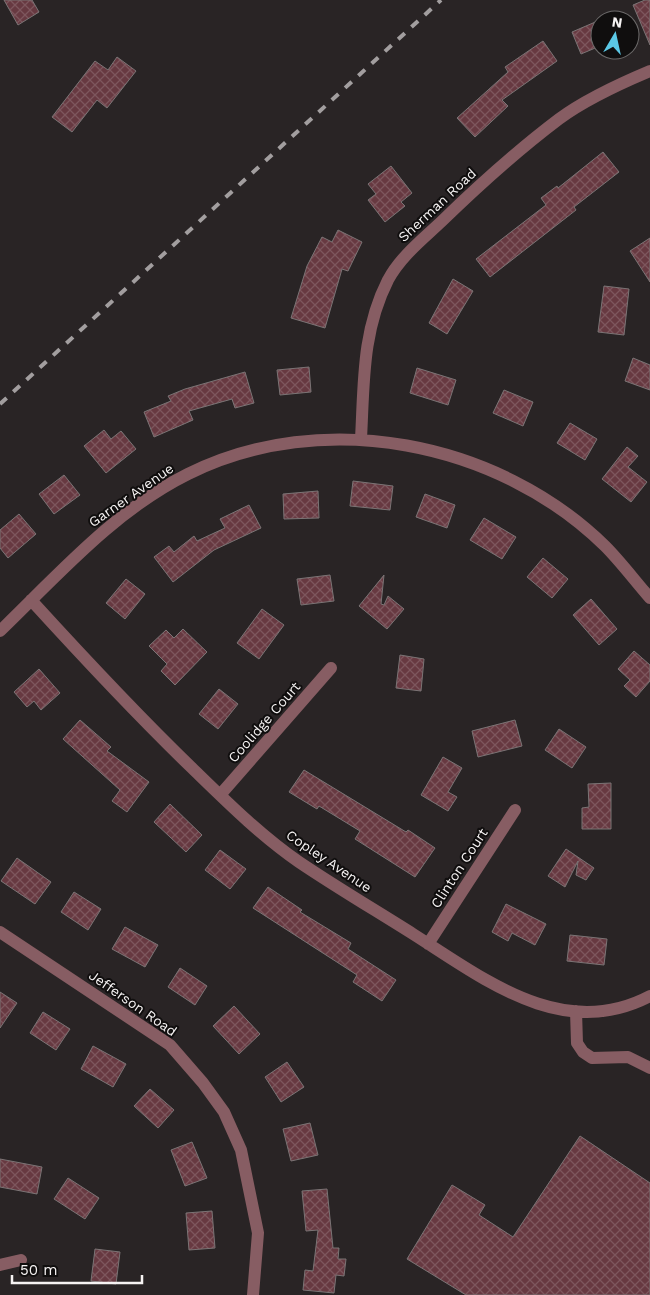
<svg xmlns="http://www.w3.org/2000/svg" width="650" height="1295" viewBox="0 0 650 1295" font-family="'Work Sans',sans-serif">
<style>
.building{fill:url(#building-cross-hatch);stroke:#7b7475}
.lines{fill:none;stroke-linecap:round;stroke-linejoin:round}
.minor{stroke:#875d63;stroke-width:12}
.rail{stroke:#a29e9f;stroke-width:4;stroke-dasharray:9 9;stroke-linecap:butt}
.labels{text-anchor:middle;stroke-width:4;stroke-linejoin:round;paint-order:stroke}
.street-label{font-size:14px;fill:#f6f3f3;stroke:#100e0e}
</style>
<defs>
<pattern id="building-cross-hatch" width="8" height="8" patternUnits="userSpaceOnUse" patternTransform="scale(1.25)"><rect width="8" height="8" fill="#673941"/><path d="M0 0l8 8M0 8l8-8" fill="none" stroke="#7d565d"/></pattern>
</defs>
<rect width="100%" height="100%" fill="#292425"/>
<path class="building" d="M4 0H32L39 12 18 25Z
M645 0H650V45L633 5Z
M600 20V46L581 54 572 32Z
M543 41 557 61 502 100 508 106 475 137 457 118 508 72 505 67Z
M117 57 136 71 107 108 97 100 72 132 52 117 95 61 108 70Z
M603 152 619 172 574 207 576 210 490 277 476 259 546 205 541 198 557 186 558 188Z
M391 166 412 193 401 202 405 206 385 222 368 200 376 194 368 184Z
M338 230 362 242 348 271 342 269 325 328 291 318 307 266 322 237 332 242Z
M650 238V282L630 251Z
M453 279 473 291 447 334 429 323Z
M604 286 629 289 624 335 598 332Z
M633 358 650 365V390L625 381Z
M309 367 311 392 280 395 277 370Z
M417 368 456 380 448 405 410 393Z
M245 372 254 403 235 408 232 399 189 411 193 420 154 437 144 412 171 401 168 396 185 389Z
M504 390 533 402 523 426 493 413Z
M570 423 597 439 585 460 557 443Z
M104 430 111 439 121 431 136 449 106 473 84 446Z
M627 447 638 456 628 467 647 482 631 502 602 479Z
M64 475 80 495 54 514 39 494Z
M353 481 393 486 390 510 350 506Z
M318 491 319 518 284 519 283 494Z
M425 494 455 505 447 528 416 517Z
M249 505 261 528 214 550 173 582 154 557 169 546 174 552 194 536 197 541 225 528 220 519Z
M19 514 36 534 8 558 0 548V530Z
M484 518 516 537 502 559 470 540Z
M543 558 568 579 552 598 527 577Z
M330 575 334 601 301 605 297 579Z
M384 575 381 604 384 605 388 596 404 609 387 629 359 606Z
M126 579 145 594 125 619 106 603Z
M591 599 617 629 599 645 573 615Z
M262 609 284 625 259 659 237 643Z
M183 629 207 652 175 685 161 671 167 664 149 646 166 630 174 638Z
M634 651 650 665V681L636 697 624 686 630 680 618 669Z
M400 655 424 659 421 691 396 688Z
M39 669 60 693 41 710 34 701 27 707 14 692Z
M219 689 238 704 218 729 199 714Z
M80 720 111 747 107 751 149 782 127 812 112 801 120 790 63 739Z
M515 720 522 746 478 757 472 731Z
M559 729 586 747 572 768 545 750Z
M443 757 462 768 448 792 457 797 448 811 421 795Z
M304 770 406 832 408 830 435 848 415 877 355 839 360 831 319 806 317 809 289 792Z
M611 783V829H582V808L589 807 588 784Z
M170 804 202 835 186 852 154 822Z
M566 849 594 868 586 880 576 875 578 861 565 887 548 876Z
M220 850 246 869 230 889 205 870Z
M17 858 51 882 35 904 1 881Z
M268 887 302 910 300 912 351 943 348 949 396 980 382 1001 353 982 357 975 253 908Z
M74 892 101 909 88 930 61 912Z
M506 904 546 924 535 945 512 933 508 941 492 932Z
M125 927 158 945 145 967 112 949Z
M570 935 607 939 604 965 567 961Z
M180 968 207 986 195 1005 168 987Z
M0 992 17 1003 0 1028Z
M234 1006 260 1034 239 1054 213 1026Z
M43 1012 70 1029 56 1050 30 1033Z
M93 1046 126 1064 113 1087 81 1069Z
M287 1062 304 1087 281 1102 265 1077Z
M150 1089 174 1110 158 1128 134 1106Z
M310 1123 318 1155 291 1161 283 1129Z
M580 1136 650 1183V1295H466L407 1259 452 1185 485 1205 479 1215 513 1237Z
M192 1142 207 1178 185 1186 171 1150Z
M0 1159 42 1167 37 1194 0 1187Z
M68 1178 99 1198 85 1219 54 1199Z
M327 1189 333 1248H339L338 1259H346L344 1276 336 1275 334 1293 303 1290 305 1270 313 1271 318 1230 306 1231 302 1191Z
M212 1211 215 1248 189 1250 186 1213Z
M95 1249 120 1252 116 1284 91 1281Z"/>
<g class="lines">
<path class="minor" d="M361 439C364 383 362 331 388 280 401 256 423 239 442 221 479 185 518 150 559 119 586 99 619 84 650 71
M31 600C83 657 136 714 192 768 226 801 260 835 299 862 336 887 375 910 413 934 484 979 563 1042 650 996
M0 631C58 575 115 510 188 474 322 407 498 441 605 546 621 562 635 581 650 598
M220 795 331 668
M0 932 170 1045 203 1083 224 1112 241 1150 258 1233 253 1295
M428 944 515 810
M576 1011 577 1043 583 1052 592 1058 628 1057 650 1068
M0 1265 21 1260"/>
<path class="rail" d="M0 404 441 0"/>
</g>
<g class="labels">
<g class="street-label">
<text transform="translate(437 205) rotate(-43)" y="5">Sherman Road</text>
<text transform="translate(131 495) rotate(-35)" y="5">Garner Avenue</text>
<text transform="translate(264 722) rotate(-49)" y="5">Coolidge Court</text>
<text transform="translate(329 861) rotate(34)" y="5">Copley Avenue</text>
<text transform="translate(459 868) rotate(-57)" y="5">Clinton Court</text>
<text transform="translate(133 1003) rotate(35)" y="5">Jefferson Road</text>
</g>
</g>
<g transform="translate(615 35) rotate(9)"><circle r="24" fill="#100e0e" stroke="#6c6a6a"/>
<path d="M0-4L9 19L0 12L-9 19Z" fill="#5bc8e6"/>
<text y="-8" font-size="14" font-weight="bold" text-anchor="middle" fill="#f6f3f3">N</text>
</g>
<path d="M12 1275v8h130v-8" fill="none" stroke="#f6f3f3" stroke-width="2.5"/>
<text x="20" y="1275" font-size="15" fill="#f6f3f3" stroke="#100e0e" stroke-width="4" paint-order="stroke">50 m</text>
</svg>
